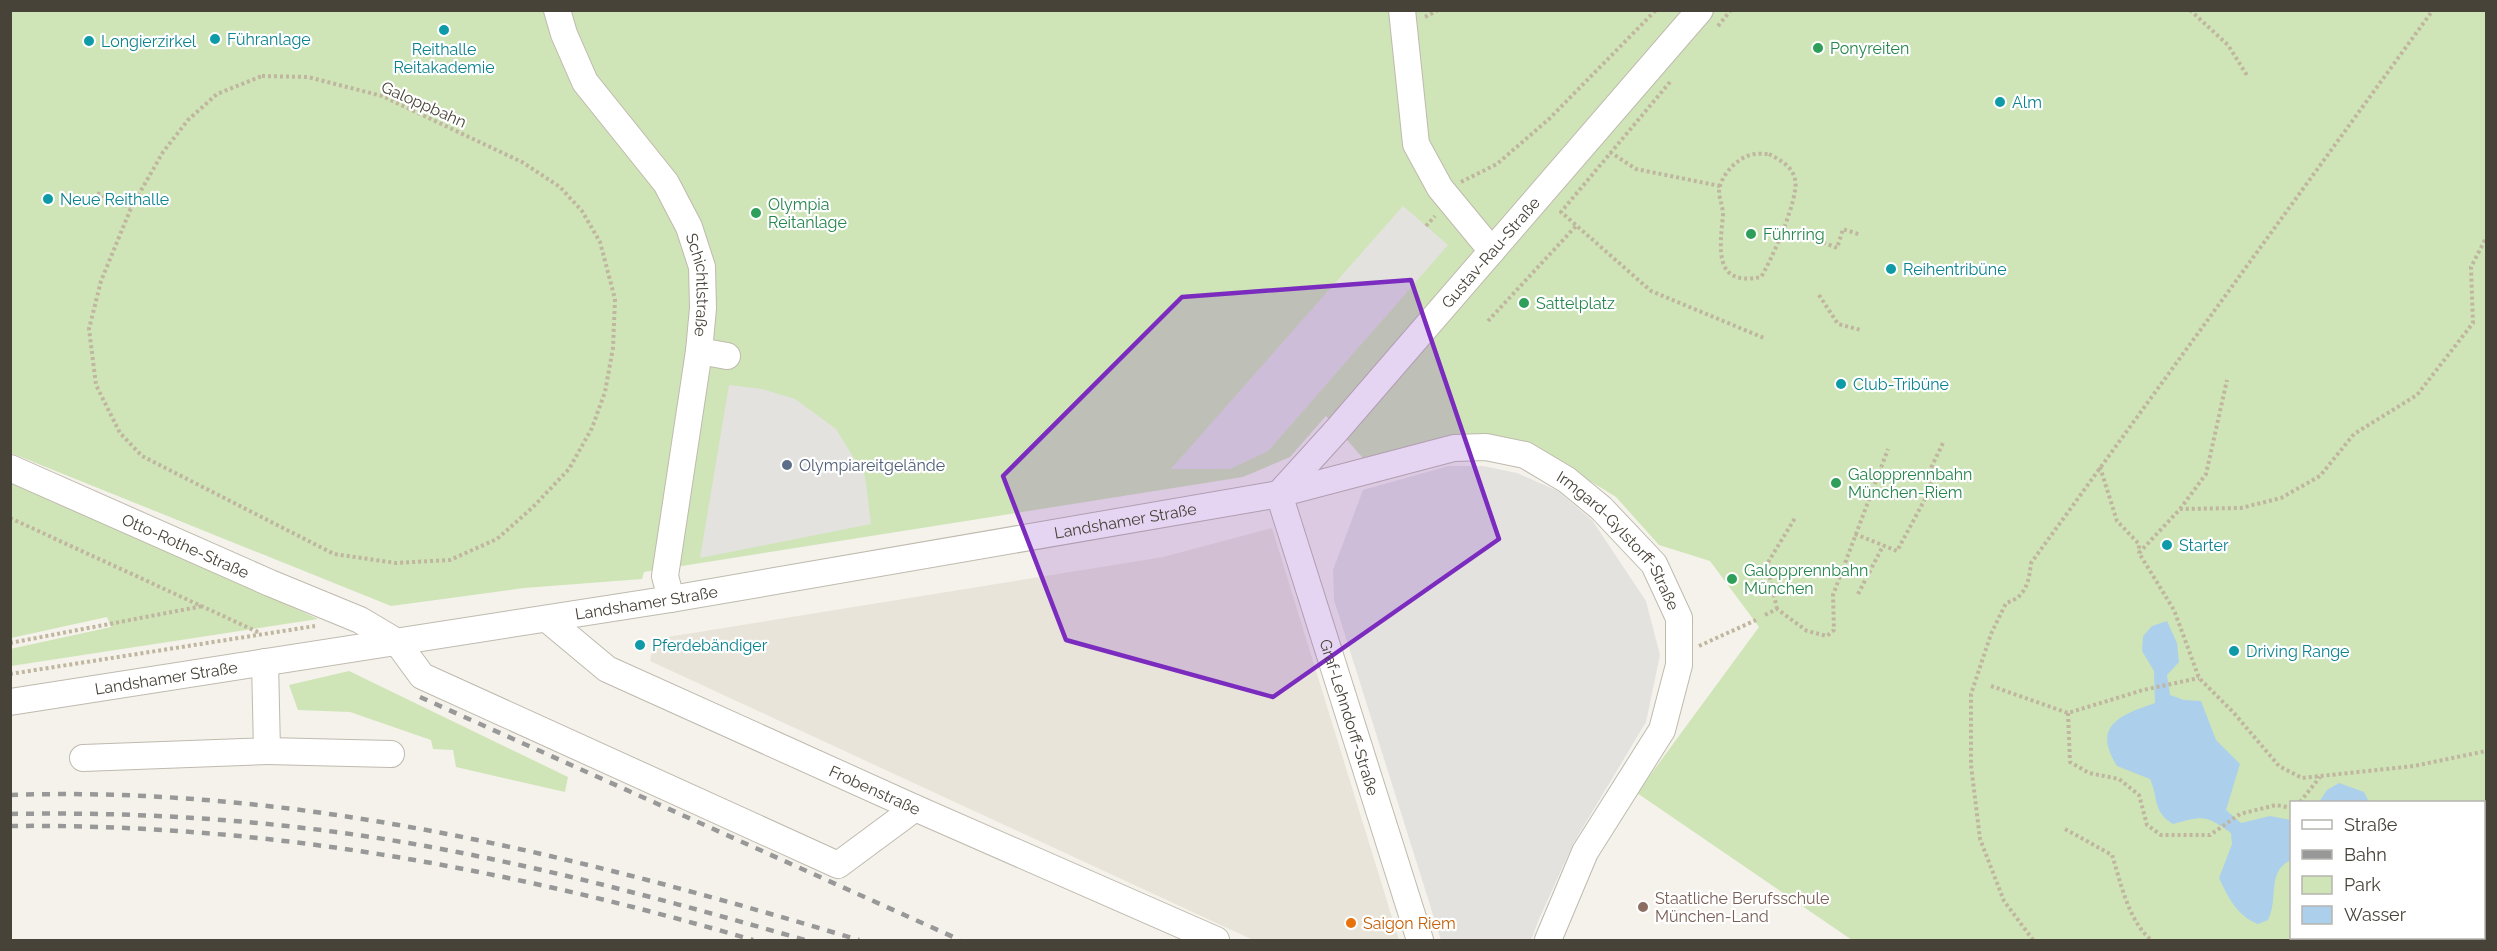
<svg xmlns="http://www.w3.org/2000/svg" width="2497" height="951" viewBox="0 0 2497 951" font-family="Raleway,sans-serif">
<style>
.residential{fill:#e8e4d9}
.green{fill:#cfe5b7;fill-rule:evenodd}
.parking{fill:#e3e2df}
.water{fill:#accfec}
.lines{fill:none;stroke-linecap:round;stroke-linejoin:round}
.minor-casing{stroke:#bfbaae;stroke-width:28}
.path{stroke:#c0b6a0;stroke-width:4;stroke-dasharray:3 3;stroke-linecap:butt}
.minor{stroke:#fff;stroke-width:26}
.rail{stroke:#989898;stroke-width:4.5;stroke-dasharray:8 8;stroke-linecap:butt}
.marked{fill:#7b2cbf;fill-opacity:0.2;stroke:#7b2cbf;stroke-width:4.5;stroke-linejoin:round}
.culture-dot{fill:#0f9aa8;stroke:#fff;stroke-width:2}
.leisure-dot{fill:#2e9e5b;stroke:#fff;stroke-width:2}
.service-dot{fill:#5c6f8a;stroke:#fff;stroke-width:2}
.education-dot{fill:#8d6e63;stroke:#fff;stroke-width:2}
.food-dot{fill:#e8710a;stroke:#fff;stroke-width:2}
.labels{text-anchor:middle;stroke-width:4.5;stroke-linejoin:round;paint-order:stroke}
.culture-label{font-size:16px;fill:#0d838f;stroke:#fff;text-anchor:start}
.leisure-label{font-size:16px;fill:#27864d;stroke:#fff;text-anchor:start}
.street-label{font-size:16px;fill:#484339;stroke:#fff}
.service-label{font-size:16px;fill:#4e5e75;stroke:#fff;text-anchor:start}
.education-label{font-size:16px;fill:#785e54;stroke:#fff;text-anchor:start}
.food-label{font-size:16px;fill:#c56008;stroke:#fff;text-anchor:start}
</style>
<rect width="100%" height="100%" fill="#f4f2eb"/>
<path class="residential" d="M1272 528 1399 940H1253L650 661 655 639 1163 557Z"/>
<path class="green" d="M10 11H2486V940H1852L1637 793 1759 627 1710 561 1659 545 1616 497 1569 468 1529 449 1368 464 1326 416 1290 457 1243 477 644 572 642 579 524 588 391 606 11 453ZM2292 802H2484V938H2292Z
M11 478 318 619 11 666 10 649 111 627 107 617 11 638Z
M349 671 568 777 565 792 456 767 453 750 433 749 431 740 350 712 298 710 289 685Z"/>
<path class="parking" d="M1403 206 1448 245 1268 451 1230 469H1171Z
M729 385 762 389 795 399 836 429 865 476 871 524 700 558Z
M1448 466H1483L1517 473 1558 491 1592 520 1646 601 1660 655 1646 722 1574 842 1539 919 1531 940H1441L1334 600 1333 570 1363 490Z"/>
<path class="water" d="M2167 621 2177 643 2179 662 2167 675 2170 695 2184 700 2201 701 2216 740 2240 764 2226 810 2241 823 2270 816 2291 820V860C2266 872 2279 899 2268 920L2258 924C2237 916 2228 897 2219 878L2232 844 2231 833C2205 814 2202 816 2173 824 2152 811 2159 799 2150 779L2117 766C2091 725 2121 715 2155 703L2154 671 2142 651 2143 636 2152 626Z
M2339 783 2364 792 2369 802H2319L2327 790Z"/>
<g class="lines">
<g class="minor-casing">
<g id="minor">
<path id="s1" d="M557 10 564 34 585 82 666 183 689 227 702 267 703 308 699 351 665 576 671 599"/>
<path d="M1402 10 1416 144 1440 188 1492 251"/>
<path d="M699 351 727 356"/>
<path id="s2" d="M10 468 270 583 360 620 397 642 422 676 838 865 915 808"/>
<path id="s3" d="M1279 494 1337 430 1700 10"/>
<path id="s4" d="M1279 494 1420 940"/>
<path id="s5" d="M547 619 607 669 915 808 1216 940"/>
<path id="s6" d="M10 702 671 599 1279 494 1454 448 1486 447 1525 455 1567 480 1601 508 1654 564 1679 618V665L1662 730 1585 852 1548 940"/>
<path d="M267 751 391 754"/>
<path d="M83 758 267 751 265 662"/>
</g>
</g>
<path class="path" d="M2190 10 2228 45 2248 77
M1425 17 1438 10
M1718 26 1731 10
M262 76 308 77 382 96 522 162 560 187 582 211 600 242 615 299 613 348 605 392 592 428 569 469 533 507 497 539 450 560 396 563 334 554 142 456 120 433 96 385 89 329 101 281 131 208 163 152 188 120 217 94Z
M1670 82 1561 212 1651 291 1764 338
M1610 152 1636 169 1720 186
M1769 154C1780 160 1792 166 1795 179 1800 197 1771 261 1761 277 1713 287 1720 248 1723 215 1723 207 1720 201 1719 193 1719 177 1736 159 1750 155 1756 153 1763 154 1769 154Z
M1461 182 1497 164 1549 119 1656 10
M97 193 131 208
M1426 226 1435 216
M1801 233 1837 248 1843 229 1861 235
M2485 240 2471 267 2473 323 2417 395 2354 434 2320 476 2281 498 2241 508 2180 509 2139 553 2174 610 2199 678 2233 712 2279 766 2302 778 2414 766 2486 751
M1819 295 1838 324 1861 330
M1488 321 1576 226
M2100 467 2117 521 2139 544V552
M2180 509 2206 474 2227 380
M10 518 260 633
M1855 534 1897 551 1931 488 1929 472 1943 443
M1858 594 1883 546
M1777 609 1767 564 1795 518
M1765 615 1777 609 1807 631 1827 636 1834 630 1833 595 1888 449
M10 643 203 606
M1699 646 1756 620
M10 674 315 626
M1991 686 2068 713 2143 690 2199 678
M2068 713 2070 762 2089 773 2119 779 2139 795 2147 825 2161 835H2210L2240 814 2276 805 2292 808
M2300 802 2320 777
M2065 829 2112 855C2121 883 2128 920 2151 940
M2484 892 2486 888
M2033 940 2004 901 1980 839 1971 765V694L1991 634 2006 603C2026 597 2029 582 2031 563L2433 10
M2318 940 2325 938"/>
<use href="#minor" class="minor"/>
<path class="rail" d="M420 697 960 940
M10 795C301 785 583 857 859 940
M10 814C160 811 310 823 457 852 575 875 690 907 805 940
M10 826C264 823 511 869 753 940"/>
</g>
<path class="marked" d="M1411 280 1499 539 1273 697 1066 640 1003 476 1182 297Z"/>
<g class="culture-dot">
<circle cx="444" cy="30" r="6"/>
<circle cx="215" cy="39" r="6"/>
<circle cx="89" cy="41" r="6"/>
<circle cx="2000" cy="102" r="6"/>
<circle cx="48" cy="199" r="6"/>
<circle cx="1891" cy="269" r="6"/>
<circle cx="1841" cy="384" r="6"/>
<circle cx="2167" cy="545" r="6"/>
<circle cx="640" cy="645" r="6"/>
<circle cx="2234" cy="651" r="6"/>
</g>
<g class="leisure-dot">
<circle cx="1818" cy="48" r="6"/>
<circle cx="756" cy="213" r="6"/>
<circle cx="1751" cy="234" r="6"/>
<circle cx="1524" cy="303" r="6"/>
<circle cx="1836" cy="483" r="6"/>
<circle cx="1732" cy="579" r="6"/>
</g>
<circle class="service-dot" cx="787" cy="465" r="6"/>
<circle class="education-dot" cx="1643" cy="907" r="6"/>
<circle class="food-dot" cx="1351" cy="923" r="6"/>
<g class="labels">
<g class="culture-label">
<text x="227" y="45">Führanlage</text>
<text x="101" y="47">Longierzirkel</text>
<text x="444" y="55" text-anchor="middle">Reithalle<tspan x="444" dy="18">Reitakademie</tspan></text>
<text x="2012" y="108">Alm</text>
<text x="60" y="205">Neue Reithalle</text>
<text x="1903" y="275">Reihentribüne</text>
<text x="1853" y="390">Club-Tribüne</text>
<text x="2179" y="551">Starter</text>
<text x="652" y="651">Pferdebändiger</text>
<text x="2246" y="657">Driving Range</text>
</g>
<g class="leisure-label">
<text x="1830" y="54">Ponyreiten</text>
<text x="768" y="210">Olympia<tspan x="768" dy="18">Reitanlage</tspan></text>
<text x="1763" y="240">Führring</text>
<text x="1536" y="309">Sattelplatz</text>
<text x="1848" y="480">Galopprennbahn<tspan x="1848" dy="18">München-Riem</tspan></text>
<text x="1744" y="576">Galopprennbahn<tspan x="1744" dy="18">Műnchen</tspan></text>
</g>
<g class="street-label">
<text transform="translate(424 104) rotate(24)" y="6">Galoppbahn</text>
<text dy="6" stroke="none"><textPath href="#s3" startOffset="321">Gustav-Rau-Straße</textPath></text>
<text dy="6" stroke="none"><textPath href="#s1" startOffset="316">Schichtlstraße</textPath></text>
<text dy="6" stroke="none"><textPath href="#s6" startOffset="1130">Landshamer Straße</textPath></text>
<text dy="6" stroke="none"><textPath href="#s6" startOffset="1668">Irmgard-Gylstorff-Straße</textPath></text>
<text dy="6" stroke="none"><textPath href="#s2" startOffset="192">Otto-Rothe-Straße</textPath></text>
<text dy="6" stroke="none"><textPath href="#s6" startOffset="644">Landshamer Straße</textPath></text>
<text dy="6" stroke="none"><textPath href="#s6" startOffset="158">Landshamer Straße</textPath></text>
<text dy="6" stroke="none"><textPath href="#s4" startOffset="234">Graf-Lehndorff-Straße</textPath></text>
<text dy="6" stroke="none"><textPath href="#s5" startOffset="372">Frobenstraße</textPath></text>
</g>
<g class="service-label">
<text x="799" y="471">Olympiareitgelände</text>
</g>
<g class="education-label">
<text x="1655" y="904">Staatliche Berufsschule<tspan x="1655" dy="18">München-Land</tspan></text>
</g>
<g class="food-label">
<text x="1363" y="929">Saigon Riem</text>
</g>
</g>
<rect width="2497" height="951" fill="none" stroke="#484339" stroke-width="24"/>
<rect x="2290" y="801" width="195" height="138" fill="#ffffff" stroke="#b6b4b0" stroke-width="1.5"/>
<rect x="2302" y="820" width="30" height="9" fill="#ffffff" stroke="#b6b4b0" stroke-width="1.5"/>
<text x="2344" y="831" font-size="18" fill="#484339">Straße</text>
<rect x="2302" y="850" width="30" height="9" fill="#989898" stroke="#b6b4b0" stroke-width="1.5"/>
<text x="2344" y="861" font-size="18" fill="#484339">Bahn</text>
<rect x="2302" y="876" width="30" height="18" fill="#cfe5b7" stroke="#b6b4b0" stroke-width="1.5"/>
<text x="2344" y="891" font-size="18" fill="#484339">Park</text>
<rect x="2302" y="906" width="30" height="18" fill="#accfec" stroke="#b6b4b0" stroke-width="1.5"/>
<text x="2344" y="921" font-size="18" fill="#484339">Wasser</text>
</svg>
